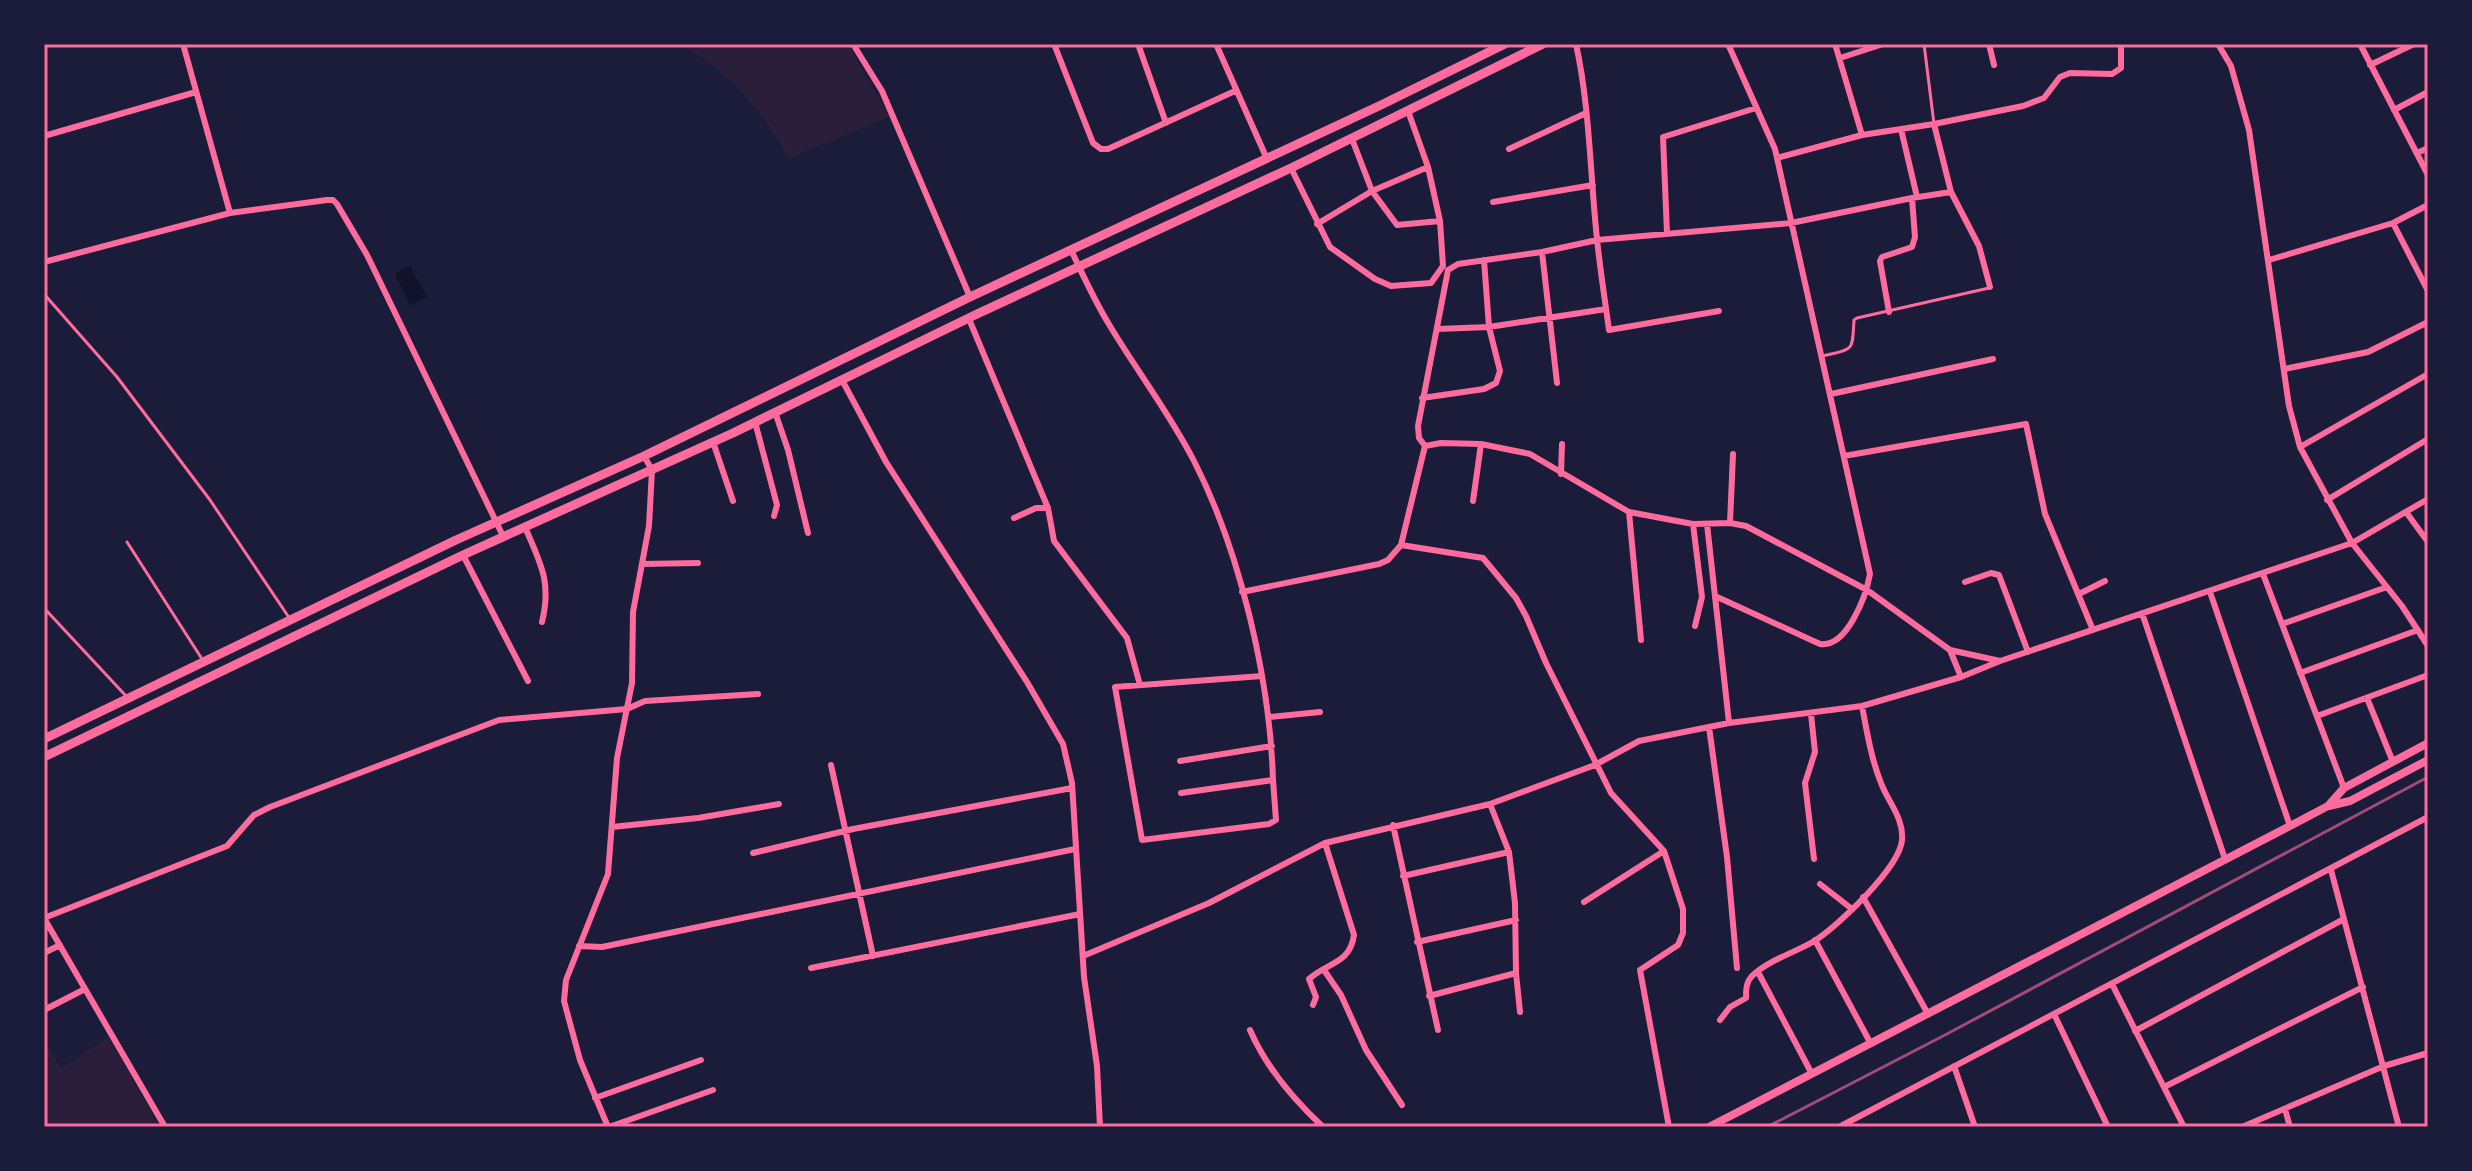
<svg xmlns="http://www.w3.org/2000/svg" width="2472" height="1171" viewBox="0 0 2472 1171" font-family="Signika,sans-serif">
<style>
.green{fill:#2a1e3b}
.water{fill:#12122b}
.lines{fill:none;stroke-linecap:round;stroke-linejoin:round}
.service{stroke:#ff6b9d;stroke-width:3}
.minor{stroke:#ff6b9d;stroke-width:6}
.secondary{stroke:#ff6b9d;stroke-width:8}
.primary{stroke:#ff6b9d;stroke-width:9}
.rail{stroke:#a44b75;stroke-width:3}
.neatline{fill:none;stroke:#ff6b9d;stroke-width:3}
</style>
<rect width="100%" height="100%" fill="#1b1b3a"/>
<path class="green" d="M682 44H848L890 117 789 158C757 105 734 77 682 44Z
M108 1037 160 1127H44V1049L48 1046 61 1069Z"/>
<path class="water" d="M410 266 427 297 410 305 395 274Z"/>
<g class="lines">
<path class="service" d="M1924 44 1934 124
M44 294 117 377 210 500 290 619
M1823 356C1855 348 1852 352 1854 320L1857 318 1989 288
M127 542 202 659
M44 608 126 696"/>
<path class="minor" d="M183 44 230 213 327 200H333L337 204 367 255 503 536
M853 44 882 91 970 297
M1054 44 1093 143 1101 149H1108L1235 91
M1138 44 1166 123
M1216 44 1267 159
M1576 44C1590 108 1590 174 1597 239 1600 269 1605 300 1609 330L1719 311
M1835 44 1862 135
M1989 44 1994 65
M2218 44 2231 66 2249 130 2289 406 2300 447 2352 543 2402 606 2428 646
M2360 44 2428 175
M1840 58 1883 44
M2370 65 2414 44
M2394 110 2428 92
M1934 124 1951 192 1979 246 1990 287
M1901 129 1917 197
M44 136 196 92
M1352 139 1372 191 1397 225 1440 221
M1509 149 1586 113
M2417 153 2428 148
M1777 158 1862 135 1934 124 2023 106 2044 98 2060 77 2070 73 2112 74 2121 68V44
M1291 168 1330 247 1375 279 1391 286 1431 283 1443 266 1440 221 1428 167 1408 111
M1493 202 1593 185
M2393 223 2428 291
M1317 224 1372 191 1428 167
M1667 233 1663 137 1756 108
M1071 250C1083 275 1095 302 1110 326 1137 371 1170 414 1194 461 1240 551 1270 679 1273 780
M1542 252 1557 383
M2269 260 2393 223 2428 205
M44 262 230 213
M1889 312 1880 261 1882 257 1912 247 1915 237 1912 198
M969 319 1048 508 1054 541 1127 638 1140 685
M1437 329 1489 327 1606 309
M2284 369 2368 352 2428 322
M842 380 886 462 1027 682 1063 744 1072 783 1084 977 1097 1066 1100 1127
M1831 394 1993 359
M1422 398 1484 389 1496 383 1500 371 1489 327 1484 260
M775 412 788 450 808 533
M755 422 777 505 774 516
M713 442 733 501
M1425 446 1419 438 1418 426 1448 270 1458 264 1542 252 1597 240 1791 223 1912 198 1951 192
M1425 446 1441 443 1481 444 1530 454 1629 512 1693 524 1730 523 1746 526 1867 590 1950 650 2000 661
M2300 447 2428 374
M1844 456 2026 424 2045 514 2093 630
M1561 474 1562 444
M2327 500 2428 439
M1473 501 1481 444
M1629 512 1641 640
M2406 512 2428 542
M1014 518 1036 508H1048
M1730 523 1733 454
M1693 524 1702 597 1695 626
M1707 524 1729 723
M525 527C540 563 552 581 542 622
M1401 545 1483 558 1516 598 1526 616 1546 663 1611 793 1664 851 1683 909V933L1678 945 1640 970 1669 1127
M463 555 528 681
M642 564 698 563
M2263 574 2344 788
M1965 582 1991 573 1999 575 2028 652
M1242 592 1379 564 1388 560 1401 545 1425 446
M2210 592 2290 826
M2079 594 2105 581
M1715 596 1820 644C1847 648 1866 596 1870 574L1775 149 1728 44
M2142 613 2225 859
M2282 624 2387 587
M1950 650 1961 677
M2300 673 2418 630
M2367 698 2393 762
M1811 714 1815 752 1805 783 1814 859
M2317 716 2428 675
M1269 717 1320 712
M1709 727 1727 857 1737 968
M1180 761 1272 746
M831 765 873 956
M1181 793 1273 780 1276 820 1269 824 1142 840 1115 687 1262 676
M1490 804 1509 852 1515 903 1516 973 1520 1012
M1393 825 1438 1030
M612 827 698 818 779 804
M753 853 853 829 1072 788
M2331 870 2399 1127
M1403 876 1509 852
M1820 884 1852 909
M1863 897 1928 1014
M1584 902 1664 851
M44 918 227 846 254 815 270 807 499 720 627 709 645 701 758 694
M44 918 165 1127
M1815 940 1871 1044
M1417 942 1516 920
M579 946 602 947 1075 849
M44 953 60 945
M1083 956 1209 903 1325 843 1490 804 1595 765 1639 741 1729 723 1862 706 1961 677 2000 661 2352 543 2428 499
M811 968 1080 914
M1324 970 1341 995 1366 1050 1402 1105
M1758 972 1812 1074
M2112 984 2184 1127
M1429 996 1516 973
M1313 1005 1316 997 1309 979C1328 962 1350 964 1354 935L1325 843
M44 1010 85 989
M2054 1014 2108 1127
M1720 1020 1730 1007 1746 998C1746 990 1746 982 1752 976 1770 959 1795 953 1816 940 1839 925 1900 867 1902 840 1904 818 1888 802 1881 783 1871 758 1867 732 1862 706
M1250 1030C1266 1067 1294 1100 1323 1127
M2135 1031 2344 919
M1954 1066 1975 1127
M2164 1087 2363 987
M595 1098 701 1060
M2285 1109 2290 1127
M608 1127 580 1060 564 1001 566 980 608 874 617 758 632 683 633 612 649 526 652 470 644 456
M609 1127 713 1090
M1839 1127 2428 817
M2242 1127 2384 1066 2428 1053"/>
<path class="secondary" d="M2329 806 2350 801 2428 760
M1709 1127 2290 826 2328 806 2344 788 2428 743"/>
<path class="primary" d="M44 739 456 540 644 456 970 297 1381 105 1505 44
M44 757 463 555 733 433 977 314 1291 168 1543 44"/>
<path class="rail" d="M1767 1127 1945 1035 2428 777"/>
</g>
<rect width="2472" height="1171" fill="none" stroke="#1b1b3a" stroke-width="92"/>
<rect x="46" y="46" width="2380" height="1079" class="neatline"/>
</svg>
